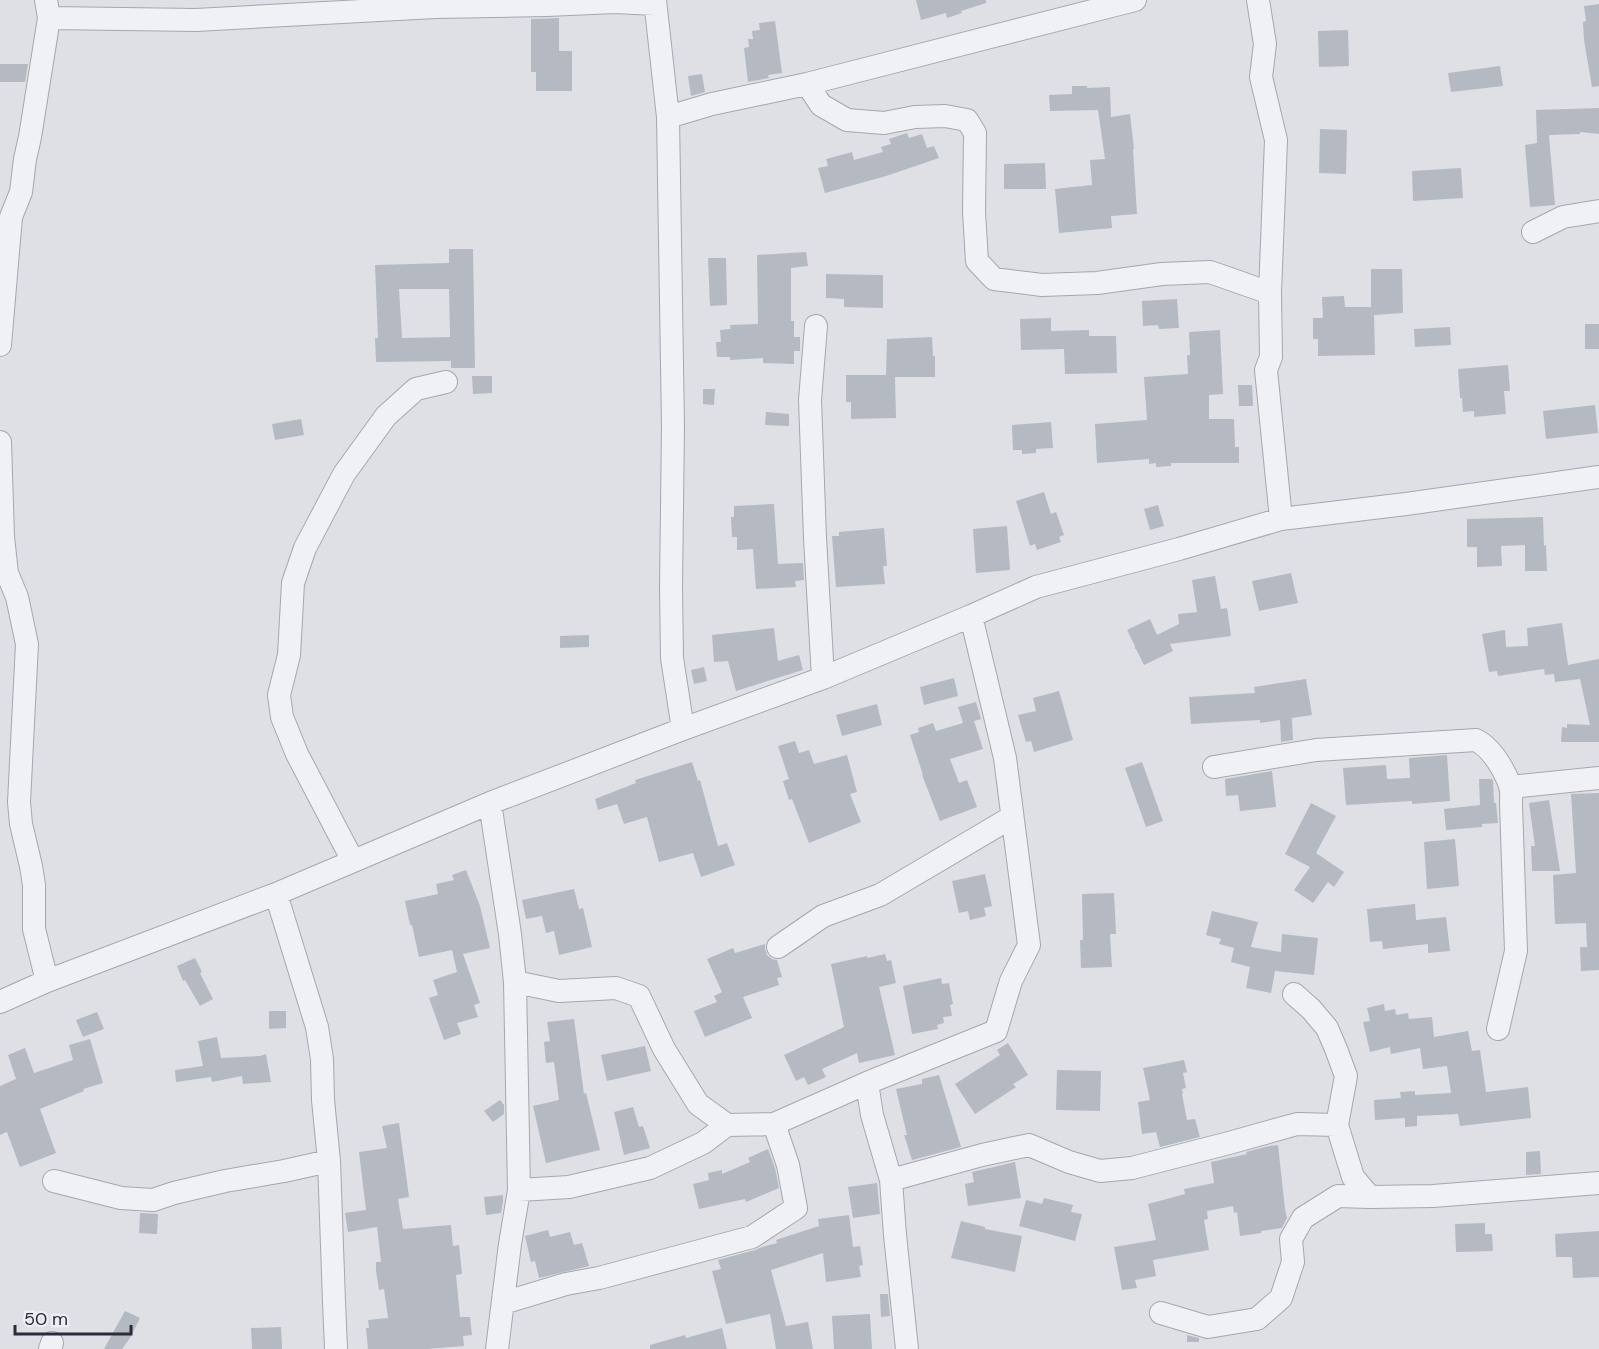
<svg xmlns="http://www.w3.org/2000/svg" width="1599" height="1349" viewBox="0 0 1599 1349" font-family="'DM Sans',sans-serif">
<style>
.building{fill:#b5b9c2;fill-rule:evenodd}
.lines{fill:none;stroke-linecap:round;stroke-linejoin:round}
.minor-casing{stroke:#a4a7af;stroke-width:24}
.minor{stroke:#f0f1f5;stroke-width:22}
</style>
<rect width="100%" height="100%" fill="#dee0e6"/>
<path class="building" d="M916 0H986V3L961 11 962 13 947 18 946 13 921 20Z
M1599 4V86L1592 87 1584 40 1583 22 1586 21 1584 6Z
M559 18V51H572V91H536V72H531V19Z
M775 21 782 73 768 75 769 78 748 82 744 48 749 47 748 39H753L752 31 760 30 759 23Z
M1348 30 1349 66 1319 67 1318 31Z
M0 64H28L25 82H0Z
M1500 66 1503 86 1451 92 1448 73Z
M702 74 705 92 691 96 688 76Z
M1072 86H1087V88L1110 87 1111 117 1130 114 1134 149H1133L1137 214 1111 216 1112 228 1059 233 1055 189 1092 185 1090 160 1105 159 1098 110 1050 111 1049 95 1072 94Z
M1599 108V134L1580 132V134L1549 135 1555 205 1530 207 1525 145 1537 143 1536 110Z
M1320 129 1347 130 1346 174 1319 173Z
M907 133 909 138 922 134 927 148 934 146 939 158 886 176 825 193 818 168 828 166 826 159 852 152 854 160 883 152 881 147 891 144 889 139Z
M1045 163 1046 189H1004V164Z
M1461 168 1463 198 1413 201 1412 171Z
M449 249H473L475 368H451V361L376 362 375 338H378L375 265 449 263ZM399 289H449L450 337 402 338Z
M806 252 808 266 791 268V321H794V337H800V351H794V364L763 363V358L730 360V357H717L716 342H721L720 330 731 329 730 325 758 324 757 255Z
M708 258H726L727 305 710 306Z
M1371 269H1402L1403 313 1374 315 1375 355 1318 356V339H1313V318H1323L1322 297 1344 296 1345 307H1371Z
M826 274 883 275V308L844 307V299L826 298Z
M1177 299 1179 328 1159 329 1158 325 1143 326 1142 301Z
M1051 318V331L1089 330V336H1116L1117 373 1065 374 1064 349 1021 350 1020 319Z
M1585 324H1599V349H1585Z
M1450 327 1451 345 1415 347 1414 329Z
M1220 330 1223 394 1209 395V419H1234L1235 447H1239V463H1171V466L1156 467V463L1149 464V459L1097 463 1095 424 1147 420 1144 377 1188 374 1187 355H1190L1189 332Z
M932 337 933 356H935V377H895L896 418 851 419V402H846V375H886L887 339Z
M1508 365 1510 391H1504L1506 414 1474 417V411L1463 412 1462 398H1460L1458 369Z
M472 376H492V393L473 394Z
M1238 385H1252L1253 406H1239Z
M703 389H715L714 405 703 404Z
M1595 405 1598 433 1546 439 1543 411Z
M766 412 789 414V426L765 425Z
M301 419 304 435 275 440 272 424Z
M1051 422 1053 448 1036 449V453L1022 454V450H1013L1012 425Z
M1044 492 1051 514 1056 512 1064 535 1059 537 1061 542 1037 550 1035 544 1030 546 1016 501Z
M774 504 778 564 803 563 804 580 795 581 796 587 756 589 753 549 737 550V537H732L731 517H734V506Z
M1158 505 1164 526 1150 530 1144 509Z
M1543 517 1544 546 1546 545 1547 571H1525V545L1501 546 1502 566 1477 567V547H1467V519Z
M1007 526 1010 570 976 573 973 529Z
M884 528 887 566H883L885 584 836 587 832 536H839V532Z
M1291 573 1298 603 1259 611 1252 581Z
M1215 576 1221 609 1227 608 1231 636 1170 644 1173 651 1144 665 1136 649H1135V646L1127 630 1150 619 1157 635 1179 624 1178 614 1197 612 1192 580Z
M1562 623 1568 665 1599 659V742H1561L1562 727 1567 728V724L1590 725 1580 679 1555 682 1554 674 1545 675 1544 669 1498 676 1497 671 1489 672 1482 634 1505 630 1506 647 1528 646 1527 628Z
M774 628 778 661 799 655 803 670 736 691 728 661 714 662 712 635Z
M589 635V647L560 648V636Z
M704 667 707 681 694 684 691 670Z
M954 678 958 696 924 705 920 687Z
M1306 679 1312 715 1292 718 1293 740 1281 742 1280 720 1260 723V720L1191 724 1189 697 1255 693 1254 687Z
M1059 691 1073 740 1034 752 1031 741 1026 742 1018 715 1036 711 1033 698Z
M976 702 981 719 974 721 983 749 950 759 959 783 967 780 977 807 940 821 922 775H923L910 735 919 732 918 728 933 723 936 731 963 723 958 707Z
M877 704 882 725 842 736 836 715Z
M795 741 799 753 809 750 814 764 847 755 857 792 850 794 861 822 809 843 792 799 789 800 783 781 789 779 778 746Z
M1447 755 1450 801 1412 804V801L1346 805 1343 768 1386 765 1387 779 1410 778 1409 758Z
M692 762 698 781 700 780 718 846 727 843 735 865 701 877 693 853 659 862 647 817 624 824 617 804 598 810 595 799 636 783 635 780Z
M1142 762 1163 821 1146 827 1125 768Z
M1272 771 1276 807 1240 811 1238 795 1226 796 1225 779Z
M1479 779H1492L1493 781 1494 803H1496L1498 823 1482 824V827L1446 830 1444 809 1480 805Z
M1599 793V970L1581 971 1580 947H1587L1586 923 1555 924 1553 875 1576 873 1571 794Z
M1549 800 1560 871H1532L1531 846H1535L1529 803Z
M1311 803 1336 816 1316 853 1344 872 1334 887 1328 882 1313 903 1294 890 1310 867 1285 854Z
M1455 839 1459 886 1427 889 1424 842Z
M466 870 480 906 490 948 463 954 480 1003 474 1005 478 1017 457 1023 461 1034 444 1040 429 998 438 995 433 980 457 972 452 950 419 957 412 925H410L405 901 438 894 436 884 454 880 452 875Z
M985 874 992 906 984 908 986 916 970 920 968 911 959 913 952 881Z
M574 889 579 909 583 908 592 947 559 955 554 931 546 933 542 916 526 919 522 900Z
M1114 893 1116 934H1110L1112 967 1081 968 1080 940H1083L1082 894Z
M1415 904 1416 920 1446 917 1450 951 1428 953V944L1383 949 1382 941 1370 942 1367 909Z
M1212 911 1258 922 1251 947 1281 952 1282 934 1318 938 1314 975 1275 971 1271 993 1246 988 1250 967 1231 962 1234 948 1219 944 1221 939 1206 935Z
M765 944V949L767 955 772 959 777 960 782 977 777 978 779 985 743 997 752 1018 705 1037 694 1011 717 1002 714 996 722 992 707 959 733 948 735 953Z
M885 954 887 961 891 960 896 983 879 987 895 1055 859 1063 857 1053 822 1069 826 1077 808 1085 804 1077 796 1081 784 1055 844 1027 831 964 867 956V958Z
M195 958 202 972 200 973 213 999 200 1006 185 980 183 981 177 966Z
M941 978 942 984 949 983 953 1004 950 1005 952 1016 943 1017 944 1023 937 1025 938 1029 912 1034 903 986Z
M1384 1004 1385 1011 1395 1009 1396 1015 1408 1013 1409 1019 1432 1017 1434 1037 1468 1031 1472 1051 1480 1050 1486 1092 1528 1087 1531 1118 1460 1126 1458 1114 1417 1116V1126L1405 1127V1118L1375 1120 1374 1100 1401 1098 1400 1092 1415 1091V1095L1451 1093 1447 1066 1423 1069 1420 1048 1391 1054 1390 1047 1370 1052 1363 1022 1370 1021 1367 1008Z
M269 1011H286V1028L269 1029Z
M97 1012 104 1029 83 1037 76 1020Z
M574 1019 584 1094 586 1093 600 1150 546 1163 533 1106 559 1100 554 1062 546 1063 544 1042 550 1041 547 1022Z
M217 1037 221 1058 260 1056 266 1054 271 1082 243 1084 242 1076 212 1082 211 1077 176 1082 175 1070 203 1066 198 1041Z
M90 1039 103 1083 83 1089 84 1091 40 1109 56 1153 20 1167 7 1132 0 1135V1086L16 1079 8 1055 25 1048 34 1073 73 1060 69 1045Z
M1008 1043 1028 1075 1013 1084 1016 1087 975 1114 955 1084 1000 1055 997 1050Z
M645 1046 651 1071 607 1081 601 1055Z
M1184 1060 1187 1072 1183 1073 1186 1088 1182 1089 1183 1094H1182L1187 1120 1195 1119 1200 1137 1160 1147 1156 1132 1142 1134 1138 1102 1150 1100 1143 1068Z
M1057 1070 1101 1071 1100 1111 1056 1110Z
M939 1075 961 1147 912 1160 904 1135H907L896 1089 922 1084V1079Z
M500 1100 504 1105V1114L493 1122 484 1111Z
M633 1107 639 1127 643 1126 650 1148 624 1155 614 1112Z
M399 1123 409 1197 398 1199 403 1229 451 1225 453 1246 459 1245 462 1274 456 1275 460 1317H470L472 1335 463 1336 464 1346 427 1349H368L366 1328H369L368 1320 388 1318 384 1289 379 1290 376 1271V1262H381L377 1227 348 1232 345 1213 366 1210 359 1152 387 1148 382 1126Z
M1278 1145 1285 1209 1287 1218 1282 1228 1261 1231V1233L1240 1236 1237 1212 1234 1213 1233 1206 1207 1211 1208 1219 1204 1220 1209 1250 1153 1260 1156 1276 1135 1280 1137 1288 1122 1290 1114 1247 1156 1240 1148 1204 1185 1194 1184 1189 1214 1183 1211 1162 1247 1154 1246 1152 1269 1146Z
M768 1149 775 1168 779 1188 746 1202 745 1199 699 1209 693 1184 709 1180 708 1173 722 1170V1174L750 1162 748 1158Z
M1540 1151 1541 1174 1526 1175V1152Z
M1015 1162 1021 1198 968 1206 965 1184 974 1182 972 1172Z
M877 1183 880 1214 853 1218 848 1187Z
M503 1195V1202L501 1213 486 1215 484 1197Z
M1044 1198 1073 1205 1071 1212 1082 1214 1075 1241 1019 1226 1026 1200 1042 1204Z
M140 1213 158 1214 157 1234 139 1233Z
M849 1215 853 1247 860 1246 863 1265 859 1266 861 1277 826 1282 823 1253 771 1270 786 1326 808 1322 813 1349H776L770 1314 726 1324 712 1271 721 1269 718 1260 755 1250 762 1247 777 1243 776 1240 819 1226 818 1219Z
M961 1221 985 1227V1229L1022 1236 1015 1272 951 1258Z
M1485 1223V1234H1492L1493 1251 1456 1252 1455 1224Z
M548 1230 550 1237 570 1232 574 1245 582 1243 589 1266 539 1278 535 1261 531 1262 525 1236Z
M1599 1231V1277L1573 1278 1572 1257H1556L1555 1234Z
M880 1294H888L890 1316 881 1317Z
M125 1311 140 1318 130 1338 122 1349H104Z
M870 1314 872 1349H834L832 1316Z
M281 1327 282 1349H252L251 1328Z
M722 1328 727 1349H650V1345L685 1335 686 1338Z
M1187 1335 1199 1338V1342H1187Z"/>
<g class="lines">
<g class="minor-casing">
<path id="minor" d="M655 0 668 117 673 426 671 587 672 658 683 729
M1258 0 1265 44 1261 77 1276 140 1270 293 1271 357 1266 370 1281 519
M49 18 196 20 435 7 547 5 615 2 655 4
M807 84 821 105 847 120 884 123 915 117 945 116 967 120 975 133 974 212 977 261 994 279 1042 285 1097 283 1162 274 1210 272 1270 293
M668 117 712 104 807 84 1135 0
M1533 232 1563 217 1599 211
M816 326 810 400 815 538 823 678
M0 345 11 217 21 192 25 159 30 137 49 18 46 0
M0 442 3 537 7 573 17 597 27 644 19 802 21 824 31 866 34 885V929L47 981
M1214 767 1316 750 1476 740C1493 749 1503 768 1510 785 1512 791 1511 798 1511 804L1516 951 1498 1029
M1510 787 1599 778
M490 803 510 934 515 982 519 1190 510 1244 497 1349
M353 861 297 754 282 717 279 695 289 655 293 583 305 548 344 474 386 416 416 389 446 382
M276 894 317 1027 322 1059 323 1100 329 1161 334 1302 336 1349
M778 947 823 916 880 895 1012 817
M515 982 559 991 616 988 639 996 664 1049 698 1104 727 1125 774 1124 867 1083 996 1031 1011 981 1029 945 1005 758 971 616
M1294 994 1311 1009 1327 1028 1336 1049 1346 1076 1337 1125 1353 1177 1370 1197 1433 1196 1599 1183
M0 1002 47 981 276 894 490 803 683 729 823 678 971 616 1036 587 1179 549 1281 519 1406 504 1599 477
M867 1083 872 1115 891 1180 895 1235 907 1349
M891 1180 982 1155 1029 1145 1069 1162 1100 1171 1132 1168 1229 1143 1297 1124 1337 1125
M54 1181 121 1198 153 1200 174 1193 225 1181 284 1171 329 1161
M519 1190 569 1187 650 1168 703 1143 727 1125
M503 1303 566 1284 599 1278 752 1237 796 1208 788 1165 774 1124
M1161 1313 1208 1327 1257 1319 1281 1298 1293 1262 1291 1239 1303 1218 1338 1196 1370 1197
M50 1349 52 1343"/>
</g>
<use href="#minor" class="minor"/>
</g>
<path d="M15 1325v9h116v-9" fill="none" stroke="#282d3b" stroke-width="3"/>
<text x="24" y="1325" font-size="18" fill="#282d3b" stroke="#edeff4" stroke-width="4.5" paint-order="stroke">50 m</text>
</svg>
